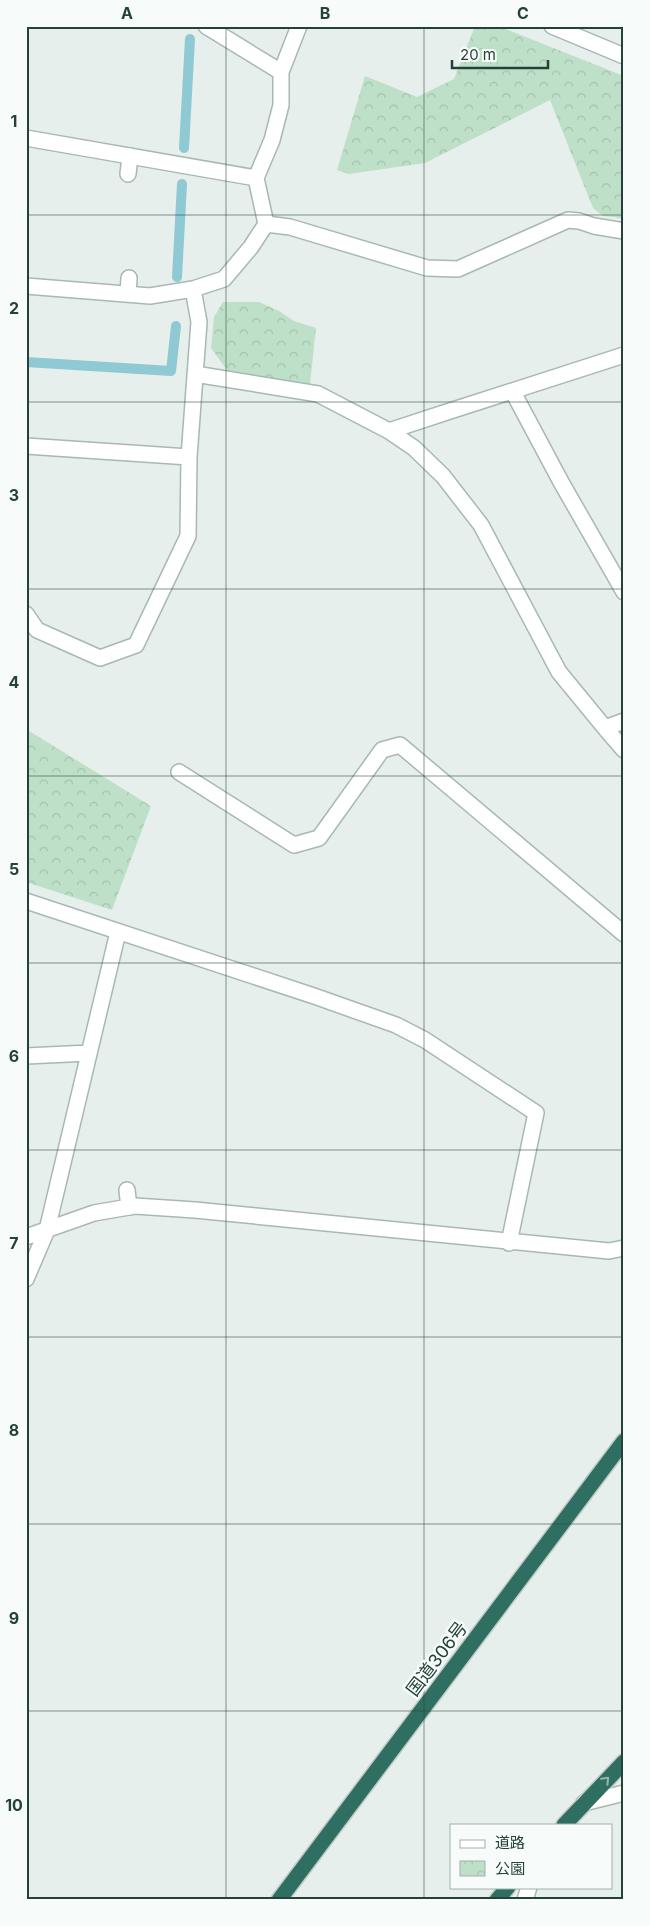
<svg xmlns="http://www.w3.org/2000/svg" width="650" height="1926" viewBox="0 0 650 1926" font-family="Inter,'Noto Sans JP',sans-serif">
<style>
.park{fill:url(#park-crowns)}
.lines{fill:none;stroke-linecap:round;stroke-linejoin:round}
.stream{stroke:#8ec9d4;stroke-width:10}
.lane-casing{stroke:#a8b8b2;stroke-width:18}
.street-casing{stroke:#a8b8b2;stroke-width:18}
.highway-casing{stroke:#c2cac8;stroke-width:18}
.lane{stroke:#fff;stroke-width:15}
.street{stroke:#fff;stroke-width:15}
.highway{stroke:#2f6f62;stroke-width:15}
.oneway{stroke:#93b5ae}
.grid{fill:none;stroke:#24423a;stroke-width:1;stroke-opacity:0.55}
.labels{text-anchor:middle;stroke-width:5;stroke-linejoin:round;paint-order:stroke}
.street-label{font-size:18px;fill:#24423a;stroke:#f7fbf9}
.neatline{fill:none;stroke:#24423a;stroke-width:2}
.grid-label{font-size:16px;text-anchor:middle;font-weight:bold;fill:#24423a}
</style>
<defs>
<pattern id="park-crowns" width="20" height="18" patternUnits="userSpaceOnUse" patternTransform="scale(1.25)"><rect width="20" height="18" fill="#bfe0c8"/><path d="M2 6a3 3 0 1 1 6 0M12 15a3 3 0 1 1 6 0" fill="none" stroke="#a4c1ad"/></pattern>
</defs>
<rect width="100%" height="100%" fill="#e6efeb"/>
<path class="park" d="M475 26H498L624 76V218L603 216 593 208 550 100 425 163 349 174 337 170 365 76 417 97 454 79Z
M223 302H259L279 311 294 321 316 328 310 384 230 374 211 348 214 317Z
M26 729 151 806 112 910 26 882Z"/>
<g class="lines">
<path class="stream" d="M184 148 190 39
M177 277 182 184
M26 362 171 371 176 326"/>
<g class="lane-casing">
<path id="lane" d="M128 174 130 156
M128 294 129 278
M127 1190 129 1207
M584 1803 624 1793
M525 1900 529 1887"/>
</g>
<g class="street-casing">
<path id="street" d="M206 26 281 72
M552 26 624 56
M26 138 256 178
M266 224 290 227 427 268 458 269 568 220 579 221 594 226 624 231
M26 286 150 296 193 289 224 279 251 247 266 224 256 178 272 140 281 105V72L299 26
M195 374 318 394 389 431 414 448 443 476 481 525 559 672 605 728
M513 392 561 482 624 592
M389 431C467 405 545 381 624 355
M26 446 189 457
M26 614 37 630 100 658 136 645 188 536 189 457 199 322 193 289
M624 721 605 728 624 750
M179 772 294 845 319 838 382 750 400 745 624 934
M26 901 314 996 396 1025 425 1040 536 1113 509 1243
M26 1056 89 1053
M26 1237 94 1213 135 1206 195 1210 609 1251 624 1248
M26 1279 47 1230 118 932"/>
</g>
<g class="highway-casing">
<path id="highway" d="M564 1825 624 1762
M279 1900 624 1441
M497 1900 508 1887"/>
</g>
<use href="#lane" class="lane"/>
<use href="#street" class="street"/>
<use href="#highway" class="highway"/>
</g>
<defs><path id="oneway-chevron" d="M-2-3.5L2.5 0L-2 3.5" fill="none" stroke-width="1.6" stroke-linecap="round" stroke-linejoin="round" transform="scale(1.25)"/></defs>
<use class="oneway" href="#oneway-chevron" transform="translate(606 1780) rotate(-46)"/>
<path class="grid" d="M226 26V1900M424 26V1900M26 215H624M26 402H624M26 589H624M26 776H624M26 963H624M26 1150H624M26 1337H624M26 1524H624M26 1711H624"/>
<g class="labels">
<g class="street-label">
<text transform="translate(437 1659) rotate(-53)" y="6">国道306号</text>
</g>
</g>
<rect width="650" height="1926" fill="none" stroke="#f7fbf9" stroke-width="55"/>
<rect x="450" y="1824" width="162" height="65" fill="#f7fbf9" stroke="#a3b1ad"/>
<rect x="460" y="1840" width="25" height="8" fill="#ffffff" stroke="#a3b1ad"/>
<text x="495" y="1848" font-size="15" fill="#24423a">道路</text>
<rect x="460" y="1861" width="25" height="15" fill="url(#park-crowns)" stroke="#a3b1ad"/>
<text x="495" y="1874" font-size="15" fill="#24423a">公園</text>
<path d="M452 60v8h96v-8" fill="none" stroke="#24423a" stroke-width="2.5"/>
<text x="460" y="60" font-size="15" fill="#24423a" stroke="#f7fbf9" stroke-width="4" paint-order="stroke">20 m</text>
<rect x="28" y="28" width="594" height="1870" class="neatline"/>
<g class="grid-label">
<text x="127" y="19">A</text>
<text x="325" y="19">B</text>
<text x="523" y="19">C</text>
<text x="14" y="127">1</text>
<text x="14" y="314">2</text>
<text x="14" y="501">3</text>
<text x="14" y="688">4</text>
<text x="14" y="875">5</text>
<text x="14" y="1062">6</text>
<text x="14" y="1249">7</text>
<text x="14" y="1436">8</text>
<text x="14" y="1624">9</text>
<text x="14" y="1811">10</text>
</g>
</svg>
